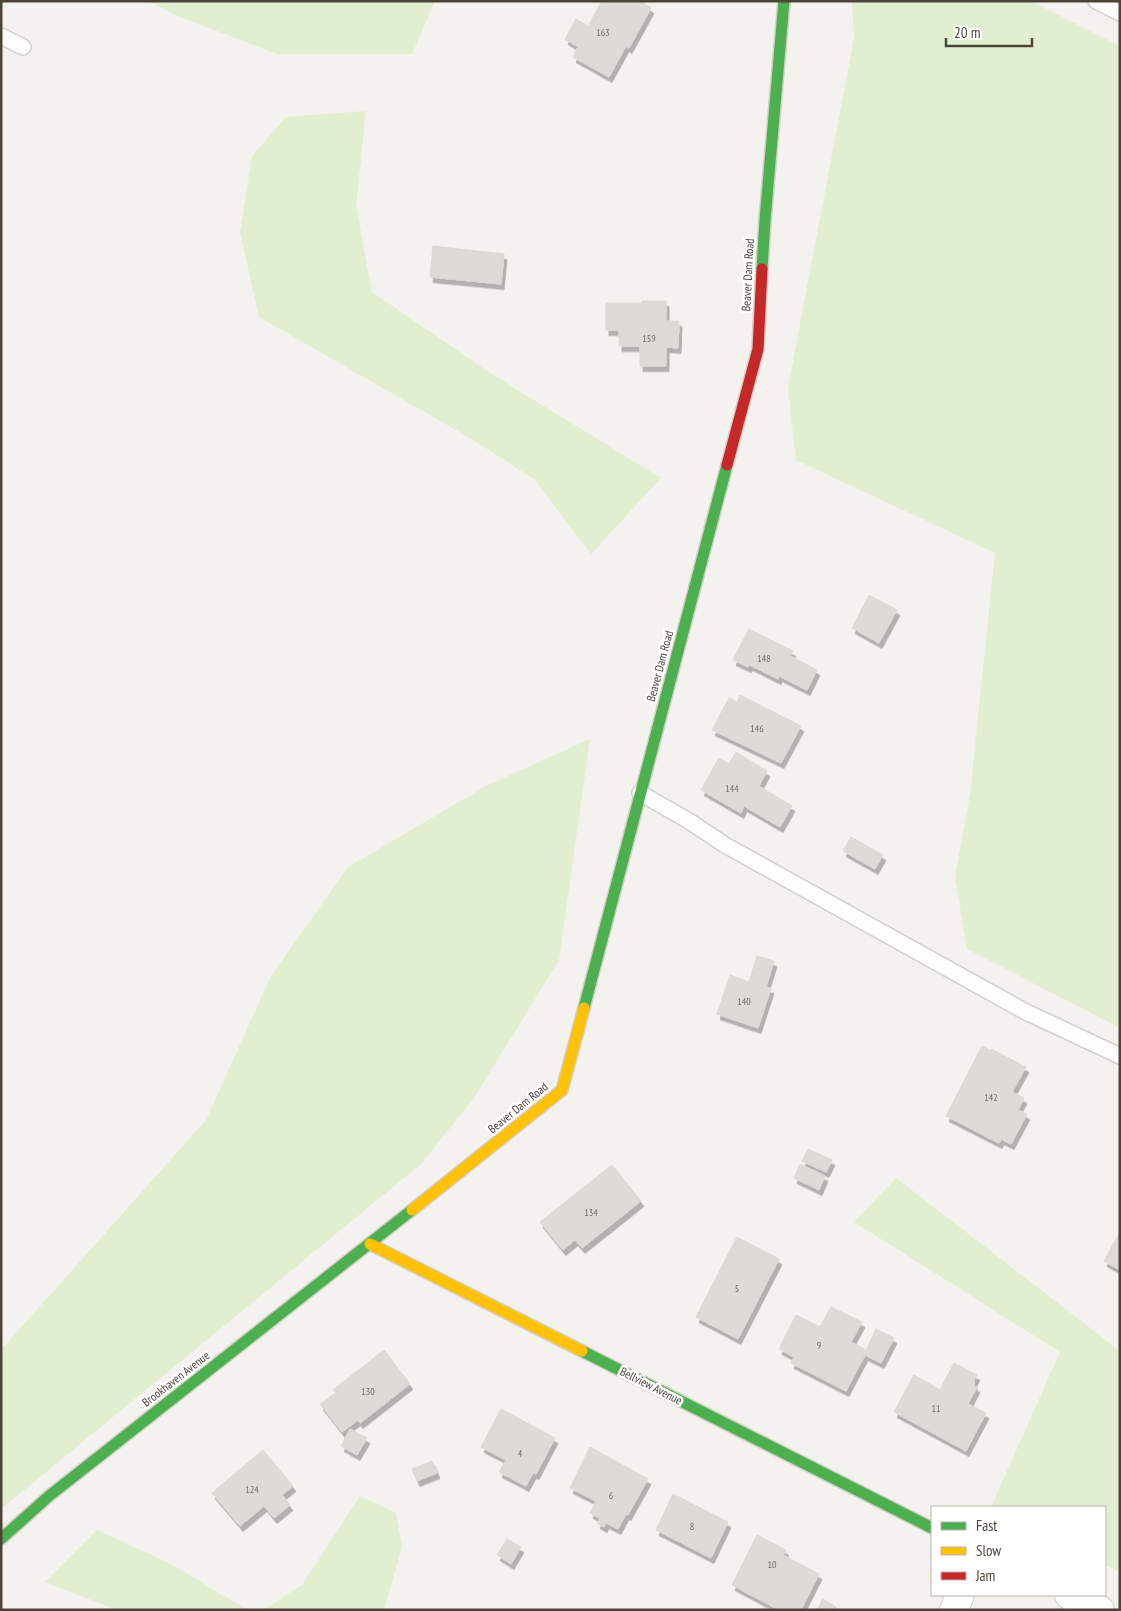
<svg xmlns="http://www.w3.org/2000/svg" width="1121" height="1611" viewBox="0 0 1121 1611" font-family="'PT Sans Narrow',sans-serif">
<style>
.green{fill:#e1eecf}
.building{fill:#dedbd6;stroke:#dcd9d4;filter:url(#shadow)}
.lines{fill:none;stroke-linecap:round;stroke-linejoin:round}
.lane-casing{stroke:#d2d0cb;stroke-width:18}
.street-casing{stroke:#d2d0cb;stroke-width:30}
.fast-casing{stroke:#d3cfc5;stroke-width:14}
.slow-casing{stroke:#d3cfc5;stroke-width:14}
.jam-casing{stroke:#d3cfc5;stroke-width:14}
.lane{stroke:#fdfdfc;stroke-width:15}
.street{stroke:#fdfdfc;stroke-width:28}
.fast{stroke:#4caf50;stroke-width:11}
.slow{stroke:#ffc107;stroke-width:11}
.jam{stroke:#c62828;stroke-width:11}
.labels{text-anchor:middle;stroke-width:5;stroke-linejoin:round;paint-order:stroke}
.number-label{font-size:10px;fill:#706a61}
.street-label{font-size:12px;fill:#4b4439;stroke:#fff}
</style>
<defs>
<filter id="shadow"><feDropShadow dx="3" dy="5.5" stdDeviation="0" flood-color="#0004"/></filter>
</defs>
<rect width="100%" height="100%" fill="#f4f2ee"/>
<path class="green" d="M149 1H435L412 54H277L175 15Z
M852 1H1031L1120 46V1028L967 949 955 877 970 794 995 553 796 460 788 388 854 38Z
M366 111 356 206 372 292 493 375 661 478 591 554 535 480 470 438 259 317 240 232 252 156 286 117Z
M590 739 559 960 474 1098 421 1164 1 1509V1350L206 1120 271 976 348 867 488 785Z
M896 1178 1120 1351V1572L1105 1565V1507H991L1060 1352 854 1222Z
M360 1496 396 1513 402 1547 384 1610H263L302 1585Z
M97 1530 171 1564 247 1610H117L45 1582Z"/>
<path class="building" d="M602 1H640L651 8 629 48 626 46 609 77 573 57 578 47 565 39 576 19 588 26Z
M433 246 504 254 501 284 430 277Z
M642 301H666V321H679L678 348 666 347V366H640V346H619V330H606V303H642Z
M869 595 897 610 879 643 852 628Z
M749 629 793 651 790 656 817 670 807 690 779 676 778 679 750 665 748 667 733 660Z
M740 695 801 726 781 763 712 730 729 698 737 702Z
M736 752 767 771 759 786 792 806 780 827 744 806 741 813 701 790 719 758 729 764Z
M851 837 883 855 875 869 843 851Z
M757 956 774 961 766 987 771 988 758 1028 717 1014 730 975 749 982Z
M982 1046 991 1051V1049L1026 1067 1012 1092 1024 1098 1018 1110 1027 1114 1011 1144 1001 1139 999 1143 946 1116Z
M808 1149 832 1160 826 1172 802 1161Z
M800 1164 825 1176 819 1190 794 1178Z
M612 1165 641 1201 582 1248 575 1240 563 1250 540 1222Z
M1120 1232V1270L1104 1261Z
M737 1237 779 1259 738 1339 696 1317Z
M831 1307 862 1322 851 1342 866 1350 876 1329 894 1338 881 1363 865 1355 846 1391 791 1363 794 1357 779 1349 796 1315 820 1327Z
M384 1350 410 1384 360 1423 358 1420 342 1432 320 1404 336 1393 333 1390Z
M954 1363 977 1375 974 1380V1386L977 1387 968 1404 986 1413 966 1451 894 1412 914 1375 940 1390Z
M501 1409 555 1438 536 1474 533 1473 526 1486 499 1472 506 1460 481 1447Z
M350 1429 367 1438 357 1455 341 1446Z
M590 1447 648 1479 628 1515 626 1514 618 1529 606 1523 604 1527 597 1523 600 1518 590 1513 596 1501 570 1488Z
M263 1450 293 1486 282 1495 290 1505 274 1518 264 1506 240 1526 212 1493Z
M432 1461 437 1473 417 1481 412 1469Z
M673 1494 728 1522 711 1558 656 1530Z
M757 1535 786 1550 783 1555 819 1574 801 1610H779L732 1585Z
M507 1539 521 1547 511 1564 497 1555Z
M823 1599 836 1607 834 1610H817Z"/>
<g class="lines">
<g class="lane-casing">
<path id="lane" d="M1096 1 1120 13
M1 36 23 47
M640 793 689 821 725 845 1024 1011 1120 1056"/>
</g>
<g class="street-casing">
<path id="street" d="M1069 1595 1100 1610
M954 1610 960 1595"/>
</g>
<g class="fast-casing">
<path id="fast" d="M762 269 765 220 784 1
M584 1008 727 465
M582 1351 932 1528
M1 1539 49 1496 412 1210"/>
</g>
<g class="slow-casing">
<path id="slow" d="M412 1210 562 1090 584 1008
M370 1244 582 1351"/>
</g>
<g class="jam-casing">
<path id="jam" d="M727 465 758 349 762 269"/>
</g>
<use href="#lane" class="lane"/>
<use href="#street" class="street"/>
<use href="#fast" class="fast"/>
<use href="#slow" class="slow"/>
<use href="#jam" class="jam"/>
</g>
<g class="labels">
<g class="number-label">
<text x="603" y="36">163</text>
<text x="649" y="342">159</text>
<text x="764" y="662">148</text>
<text x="757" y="732">146</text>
<text x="732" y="792">144</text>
<text x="744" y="1005">140</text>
<text x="991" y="1101">142</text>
<text x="591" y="1216">134</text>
<text x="737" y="1292">5</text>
<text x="819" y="1349">9</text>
<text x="368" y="1395">130</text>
<text x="936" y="1412">11</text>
<text x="520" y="1457">4</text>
<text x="252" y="1493">124</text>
<text x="611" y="1499">6</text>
<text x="692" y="1530">8</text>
<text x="772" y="1568">10</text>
</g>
<g class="street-label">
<text transform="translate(748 275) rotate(-87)" y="4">Beaver Dam Road</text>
<text transform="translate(660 666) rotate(-75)" y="4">Beaver Dam Road</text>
<text transform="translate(518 1108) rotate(-39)" y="4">Beaver Dam Road</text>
<text transform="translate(176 1379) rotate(-38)" y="4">Brookhaven Avenue</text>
<text transform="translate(651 1386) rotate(27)" y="4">Bellview Avenue</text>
</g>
</g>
<rect width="1121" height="1611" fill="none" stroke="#4b4439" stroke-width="5"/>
<rect x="931" y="1506" width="175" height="90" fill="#ffffff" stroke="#b7b4b0"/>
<rect x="941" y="1522" width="25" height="8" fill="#4caf50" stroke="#b7b4b0"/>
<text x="976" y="1531" font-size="15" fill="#4b4439">Fast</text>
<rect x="941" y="1547" width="25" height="8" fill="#ffc107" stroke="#b7b4b0"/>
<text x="976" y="1556" font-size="15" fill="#4b4439">Slow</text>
<rect x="941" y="1572" width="25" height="8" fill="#c62828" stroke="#b7b4b0"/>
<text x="976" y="1581" font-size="15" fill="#4b4439">Jam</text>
<path d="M946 38v8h86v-8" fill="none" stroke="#4b4439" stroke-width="2.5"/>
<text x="954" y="38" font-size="15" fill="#4b4439" stroke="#ffffff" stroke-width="4" paint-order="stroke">20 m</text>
</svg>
